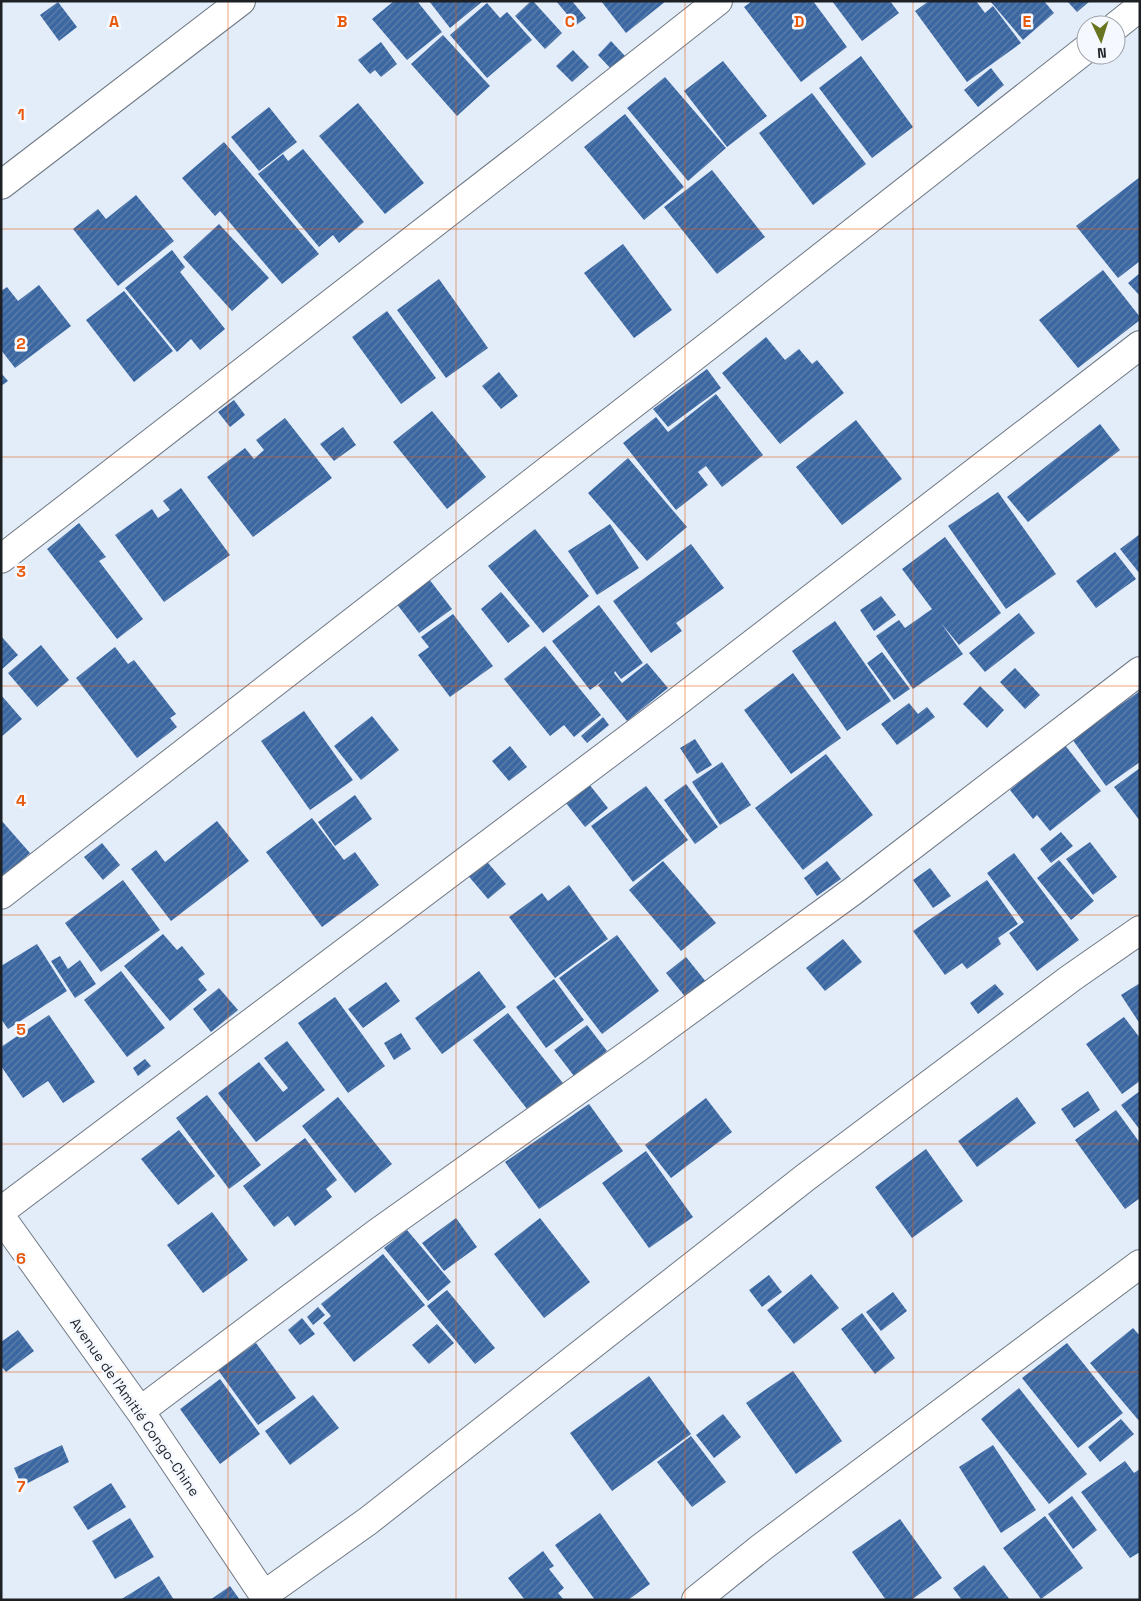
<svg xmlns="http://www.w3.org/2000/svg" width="1141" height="1601" viewBox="0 0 1141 1601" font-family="'Space Grotesk',sans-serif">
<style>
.building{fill:url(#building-hatch)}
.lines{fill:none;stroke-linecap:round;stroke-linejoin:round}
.street-casing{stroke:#6f7884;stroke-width:30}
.street{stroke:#fff;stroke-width:28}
.grid{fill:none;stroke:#e8590c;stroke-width:1;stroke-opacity:0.55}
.labels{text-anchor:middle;stroke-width:5;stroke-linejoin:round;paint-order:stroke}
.street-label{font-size:14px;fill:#1d2125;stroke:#f5f9ff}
.grid-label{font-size:16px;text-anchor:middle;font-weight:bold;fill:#e8590c;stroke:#f5f9ff;stroke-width:5;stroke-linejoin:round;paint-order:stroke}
</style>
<defs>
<pattern id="building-hatch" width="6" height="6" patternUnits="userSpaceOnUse" patternTransform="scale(1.25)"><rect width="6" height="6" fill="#3a67a2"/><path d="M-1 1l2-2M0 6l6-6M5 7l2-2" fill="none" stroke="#6180aa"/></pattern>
</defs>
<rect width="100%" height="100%" fill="#e3edfa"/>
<path class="building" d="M394 1H417L442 32 407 60 372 19Z
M429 1H483L450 28Z
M531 1H533L562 33 545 49 515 16Z
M556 1H572L586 18 576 25Z
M601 1H666L626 33Z
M752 1H813L847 47 801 82 744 7Z
M832 1H890L899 13 862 41Z
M929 1H976L985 13 993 6 1021 43 967 82 915 11Z
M990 1H1044L1054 13 1023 40Z
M1067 1H1090L1077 12Z
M58 2 77 27 59 41 40 15Z
M487 3 500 18 507 12 532 40 487 78 450 35Z
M443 35 490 86 457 116 411 64Z
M611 41 625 56 612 70 598 55Z
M381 42 397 64 381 77 375 70 370 74 358 60Z
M573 50 589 67 572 82 556 66Z
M861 56 913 127 872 158 819 88Z
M723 61 767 116 727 147 684 91Z
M991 68 1004 85 978 107 964 90Z
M665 77 726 148 688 181 627 108Z
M812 93 866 164 813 205 759 133Z
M358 103 424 183 385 214 319 136Z
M269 107 297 142 259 171 231 137Z
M625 114 684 187 644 220 584 147Z
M224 142 319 254 282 284 220 211 215 216 182 178Z
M303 149 364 222 339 243 333 235 319 247 258 174 283 154 288 161Z
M712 170 765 237 717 274 664 207Z
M1140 177V261L1118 278 1076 226Z
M136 195 174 241 118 286 73 229 98 209 106 219Z
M219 224 269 278 232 311 183 257Z
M623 244 672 310 634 338 584 273Z
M172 250 185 267 180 272 225 329 200 350 191 339 177 352 125 288Z
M1103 270 1140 317V320L1078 368 1039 320Z
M1140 273V296L1128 283Z
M439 279 488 348 446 378 397 310Z
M39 285 71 326 15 368 1 350V291L7 287 18 301Z
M124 291 173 351 134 382 86 320Z
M387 311 436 378 401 404 352 337Z
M766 337 785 360 799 349 812 364 817 360 844 393 780 444 722 373Z
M707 369 721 388 668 427 653 409Z
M499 372 518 396 501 409 482 386Z
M1 373 8 381 1 386Z
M716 394 763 455 722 487 706 466 698 472 708 485 676 510 623 443 656 417 668 432Z
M234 400 245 415 230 427 218 412Z
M432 411 486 477 447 509 393 442Z
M285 418 332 478 253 537 207 477 245 448 254 459 264 450 256 440Z
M856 420 902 479 842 525 796 467Z
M1100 424 1120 450 1028 522 1007 497Z
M343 427 356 445 334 461 320 444Z
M628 458 687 527 647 561 588 493Z
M181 488 230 555 164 602 115 535 152 509 158 518 170 510 163 501Z
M998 492 1056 574 1006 609 948 526Z
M79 523 106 557 99 561 143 619 117 639 47 549Z
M610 524 639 568 597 595 568 551Z
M535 529 589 596 543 633 488 566Z
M1140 534V574L1120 549Z
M945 537 1001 613 959 645 941 623 963 654 913 689 876 636 899 620 905 628 932 609 902 569Z
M691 544 724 588 676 623 682 631 651 653 613 601Z
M1115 552 1136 579 1096 608 1076 581Z
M429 579 452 609 419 633 396 603Z
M501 592 530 626 508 643 481 609Z
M881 596 896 615 874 631 860 610Z
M599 605 643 663 621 679 615 671 614 673 622 683 647 663 668 688 627 721 598 685 606 678 590 690 552 641Z
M1019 613 1035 633 985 672 969 653Z
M453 614 493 666 450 697 418 655 429 647 421 637Z
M835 621 891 701 847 731 792 651Z
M1 636 18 655 1 670Z
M41 645 69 680 37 707 8 673Z
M545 646 601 715 574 737 564 725 550 736 504 679Z
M115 647 128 664 134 660 176 714 170 718 177 727 137 758 76 678Z
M882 652 910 689 894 700 867 663Z
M1015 668 1040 695 1025 709 1000 682Z
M793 673 841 738 791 774 744 710Z
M980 686 1004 710 987 728 963 704Z
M1140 691V762L1106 786 1072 739Z
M1 695 22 719 1 737Z
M909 703 918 714 927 707 935 717 897 745 881 724Z
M304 711 353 780 310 810 261 741Z
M372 716 399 750 361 780 334 746Z
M603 717 609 725 587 743 581 736Z
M695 739 712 765 697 774 680 748Z
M1061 740 1101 791 1050 831 1037 815 1033 819 1010 790 1038 767 1034 762Z
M510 746 527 767 509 781 492 761Z
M826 754 873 815 803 870 755 808Z
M722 762 751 805 720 825 692 782Z
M1140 768V821L1114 787Z
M585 779 608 808 585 827 562 798Z
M686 784 718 827 695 844 664 800Z
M646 786 688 840 633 882 591 826Z
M355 795 372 819 335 846 318 822Z
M312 818 344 860 355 852 379 885 322 927 266 852Z
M1 820 30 853 1 878Z
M217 821 249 861 171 921 131 869 156 850 165 862Z
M1061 832 1073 846 1051 863 1040 849Z
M1090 842 1117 877 1093 895 1066 859Z
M102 843 120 865 103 880 84 857Z
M1014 853 1079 940 1037 971 1009 933 1024 922 987 873Z
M483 857 506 884 488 899 465 872Z
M1059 860 1094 901 1071 920 1037 878Z
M663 861 716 923 681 951 629 890Z
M827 861 841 879 817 896 804 878Z
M930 868 951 896 933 908 913 880Z
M123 880 160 930 101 972 65 923Z
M987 880 1018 924 998 938 1001 944 967 969 962 963 945 975 913 931Z
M569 885 608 939 555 978 509 917 542 893 548 901Z
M163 934 177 950 182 946 205 974 198 979 207 990 170 1021 124 966Z
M617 935 659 991 602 1034 559 978Z
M843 939 862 962 825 991 806 968Z
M37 944 67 991 8 1029 1 1019V966Z
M60 956 68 969 80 960 96 984 75 998 51 961Z
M686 957 707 983 687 999 666 973Z
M121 971 165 1028 127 1057 84 1000Z
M479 971 506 1007 442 1054 415 1018Z
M554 979 584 1020 546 1048 516 1007Z
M386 982 400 1001 363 1028 348 1009Z
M1140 983V1024L1121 995Z
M995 984 1004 994 978 1014 970 1003Z
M219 988 238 1010 211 1032 193 1009Z
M335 997 385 1066 348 1093 298 1023Z
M508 1013 566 1087 531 1114 473 1040Z
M49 1015 95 1082 63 1103 48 1081 23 1098 1 1066V1047Z
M1124 1017 1140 1038V1081L1122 1094 1086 1044Z
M587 1025 607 1051 574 1076 554 1050Z
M401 1033 411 1049 394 1060 384 1043Z
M287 1041 325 1090 256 1142 218 1093 259 1062 283 1092 288 1088 264 1058Z
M145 1059 151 1066 138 1076 133 1068Z
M1088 1091 1100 1110 1074 1128 1061 1109Z
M1140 1091V1130L1121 1105Z
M207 1095 261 1165 229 1189 176 1118Z
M338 1097 392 1164 355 1193 302 1126Z
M1017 1097 1036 1123 977 1167 958 1141Z
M706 1098 732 1132 671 1178 645 1145Z
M589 1104 623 1151 539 1209 505 1162Z
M1116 1110 1140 1143V1198L1125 1209 1075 1140Z
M179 1130 215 1176 178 1205 141 1159Z
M305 1138 337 1180 326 1189 332 1197 295 1226 288 1216 274 1227 243 1186Z
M926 1149 963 1201 912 1238 875 1187Z
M646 1151 693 1217 649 1248 602 1183Z
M212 1212 248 1260 203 1293 167 1245Z
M456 1218 477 1247 444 1271 422 1243Z
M540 1218 590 1282 544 1318 494 1254Z
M407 1230 451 1282 428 1301 384 1248Z
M383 1254 425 1305 354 1362 323 1323 331 1316 321 1304Z
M811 1274 839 1308 794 1344 767 1310Z
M769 1275 782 1292 762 1307 749 1290Z
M447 1290 495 1348 475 1364 427 1306Z
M893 1292 907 1311 881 1331 866 1312Z
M318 1307 325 1315 313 1325 307 1317Z
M862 1313 895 1358 875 1374 841 1329Z
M302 1318 315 1334 300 1345 288 1330Z
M437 1324 454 1343 429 1364 412 1345Z
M1133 1328 1140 1336V1422L1090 1363Z
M18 1330 34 1351 6 1372 1 1366V1342Z
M256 1343 296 1398 258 1425 218 1370Z
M1067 1343 1123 1413 1078 1448 1022 1378Z
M793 1371 842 1441 796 1474 746 1403Z
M649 1376 691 1434 612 1491 570 1433Z
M220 1379 260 1434 220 1464 180 1409Z
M1019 1388 1087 1474 1049 1504 981 1419Z
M313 1395 339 1428 290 1465 265 1431Z
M723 1414 741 1437 714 1458 696 1435Z
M1121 1419 1134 1434 1100 1462 1088 1447Z
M691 1436 726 1482 692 1507 657 1462Z
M62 1445 69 1462 22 1486 14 1468Z
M993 1445 1036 1510 1001 1533 959 1467Z
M1125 1461 1134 1473 1140 1469V1552L1130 1558 1081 1492Z
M111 1483 126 1507 88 1530 73 1507Z
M1072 1496 1097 1530 1073 1549 1048 1514Z
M600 1513 650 1584 628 1600H595L555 1545Z
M1045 1516 1083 1568 1041 1599 1003 1548Z
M130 1518 154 1557 115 1579 92 1541Z
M900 1519 942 1578 911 1600H886L852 1552Z
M543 1551 554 1566 549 1569 564 1588 558 1593 564 1600H525L508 1578Z
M984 1565 1010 1600H962L953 1588Z
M159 1576 174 1600H120Z
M230 1586 240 1600H210Z"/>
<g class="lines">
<g class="street-casing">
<path id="street" d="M1116 26 1140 7
M1 185 241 1
M1 559 534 146 718 1
M1 895 717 339 1086 49
M1 1211 673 705 1140 345
M1 1217 140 1411 267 1600
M140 1411 377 1233 636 1049 853 891 1140 671
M264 1595 368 1521 806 1177 1071 978 1140 930
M696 1600 762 1547 1140 1264"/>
</g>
<use href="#street" class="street"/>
</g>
<path class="grid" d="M228 1V1600M456 1V1600M685 1V1600M913 1V1600M1 229H1140M1 457H1140M1 686H1140M1 915H1140M1 1144H1140M1 1372H1140"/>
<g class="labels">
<g class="street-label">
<text transform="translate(135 1407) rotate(55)" y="5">Avenue de l'Amitié Congo-Chine</text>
</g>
</g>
<g class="grid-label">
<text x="114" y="27">A</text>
<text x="342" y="27">B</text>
<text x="570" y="27">C</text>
<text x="799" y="27">D</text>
<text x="1027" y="27">E</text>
<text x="21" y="120">1</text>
<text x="21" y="349">2</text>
<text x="21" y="577">3</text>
<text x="21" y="806">4</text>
<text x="21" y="1035">5</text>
<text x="21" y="1264">6</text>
<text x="21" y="1492">7</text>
</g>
<rect width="1141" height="1601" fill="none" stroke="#1d2125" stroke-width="5"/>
<g transform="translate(1101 40) rotate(176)"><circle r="24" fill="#f5f9ff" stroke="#9fa3a8"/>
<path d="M0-4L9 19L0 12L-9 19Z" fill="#6a751f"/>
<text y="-8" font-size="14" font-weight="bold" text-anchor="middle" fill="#1d2125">N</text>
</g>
</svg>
